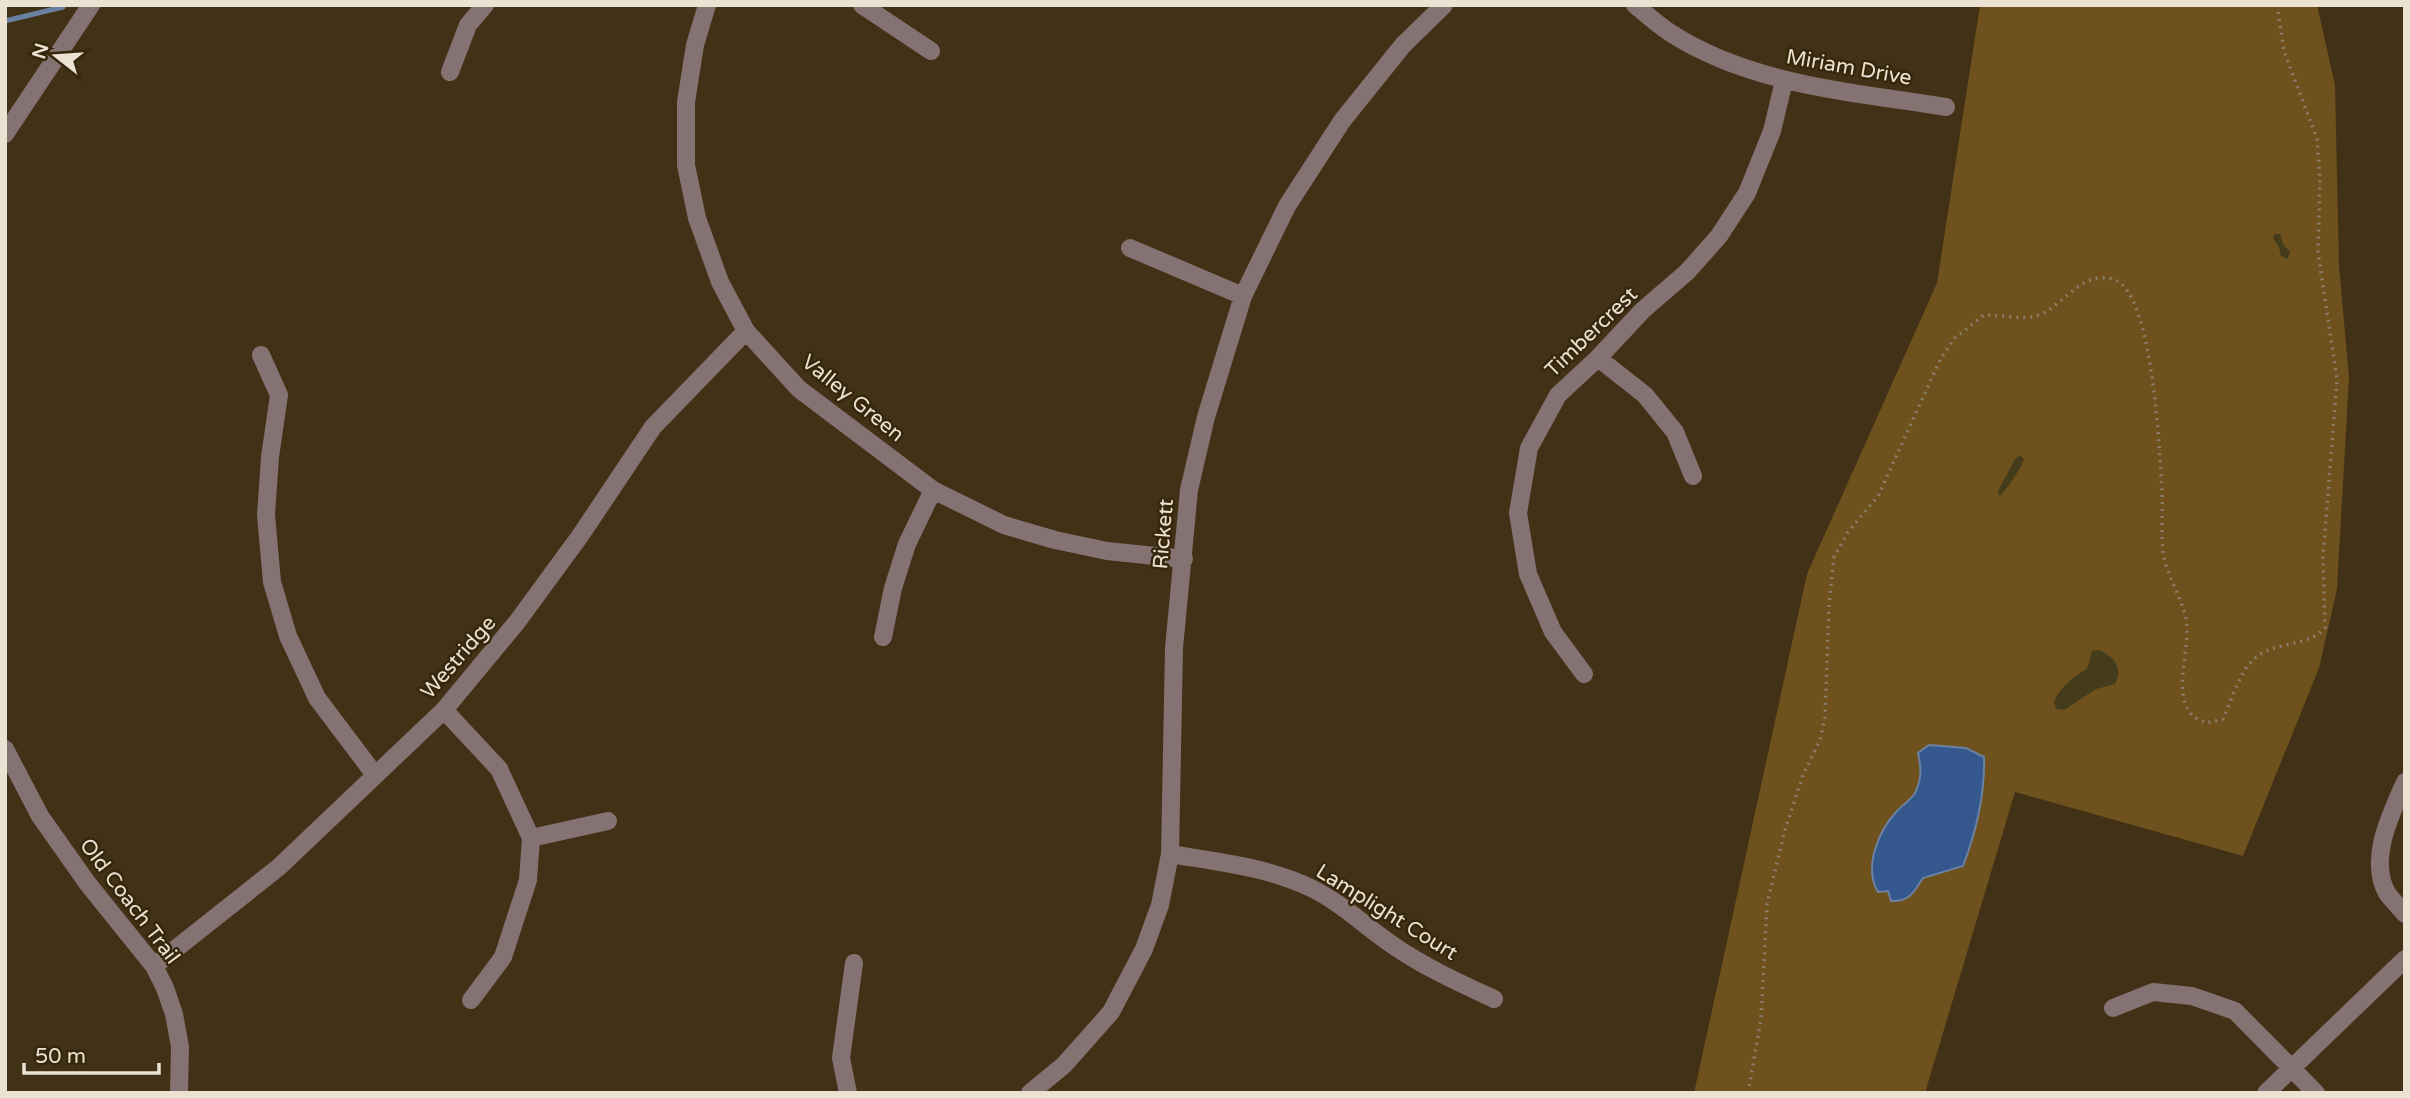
<svg xmlns="http://www.w3.org/2000/svg" width="2410" height="1098" viewBox="0 0 2410 1098" font-family="'Varela Round',sans-serif">
<style>
.green{fill:#6e511c}
.sand{fill:#443c1b}
.water{fill:#34588e;stroke:#6b81a2;stroke-width:2}
.lines{fill:none;stroke-linecap:round;stroke-linejoin:round}
.stream{stroke:#6b81a2;stroke-width:5}
.path{stroke:#8b7e68;stroke-width:3.5;stroke-dasharray:2 5;stroke-linecap:butt}
.minor{stroke:#847372;stroke-width:18}
.labels{text-anchor:middle;stroke-width:5;stroke-linejoin:round;paint-order:stroke}
.street-label{font-size:21px;fill:#ebe2d2;stroke:#36270c}
</style>
<rect width="100%" height="100%" fill="#413117"/>
<path class="green" d="M1980 5H2317L2335 85 2339 266 2349 377 2337 589 2319 668 2243 856 2015 792 1925 1093H1694L1807 574 1937 283Z"/>
<path class="sand" d="M2275 234H2280L2284 246 2290 251 2288 259 2281 256 2279 247 2273 238Z
M2020 455 2024 459C2022 466 2006 492 1999 496L1998 491 2015 459Z
M2099 650C2115 657 2123 668 2115 684L2096 689 2064 710 2056 709 2054 703C2058 689 2074 676 2087 669L2092 651Z"/>
<path class="water" d="M1929 745 1966 748 1984 757C1985 793 1976 832 1963 866L1923 878C1914 892 1909 902 1891 901L1888 891 1878 892C1863 867 1879 830 1897 811 1903 804 1913 799 1916 791 1922 777 1921 767 1918 753Z"/>
<g class="lines">
<path class="stream" d="M5 21 63 7"/>
<path class="path" d="M1748 1093 1761 1019 1767 904 1785 830 1803 775 1820 740 1825 717 1829 604 1834 557 1848 532 1878 496 1941 358 1955 338 1984 315C1996 315 2022 319 2032 317 2064 310 2079 268 2115 280 2153 293 2160 455 2162 493 2163 512 2161 532 2163 551 2166 578 2185 600 2187 627 2188 651 2175 691 2189 711 2192 717 2200 720 2206 723L2223 719C2232 700 2238 674 2254 659 2273 641 2306 648 2325 628L2323 557 2337 379 2318 252 2320 180 2317 139 2284 51 2277 5"/>
<path class="minor" d="M707 5 695 45 686 102V165L697 218 720 282 746 331 799 389 933 490 1004 525 1055 540 1107 551 1184 559
M862 5 931 51
M1635 5C1646 14 1657 24 1669 32 1750 85 1853 92 1946 107
M450 72 468 25 485 5
M5 134 91 5
M1130 248 1243 296
M261 355 279 395 270 457 266 515 272 582 288 636 317 698 375 775
M1598 358 1645 395 1675 432 1693 476
M883 637 893 588 907 544 933 490
M1584 674 1553 632 1528 574 1518 513 1529 448 1558 395 1598 358 1643 310 1687 272 1719 236 1747 193 1772 131 1784 81
M444 710 499 769 531 838 528 880 503 957 471 1000
M5 749 40 816 88 884 154 966 165 988 174 1014 180 1047 179 1093
M2405 782C2391 814 2368 859 2387 893 2392 900 2399 907 2405 914
M531 838 608 821
M1170 854C1218 862 1267 867 1311 888 1342 903 1367 928 1394 946 1426 968 1460 983 1494 999
M154 966 279 867 444 710 517 622 580 536 653 427 746 331
M2113 1008 2153 992 2192 996 2235 1011 2316 1093
M848 1093 841 1058 854 963
M1030 1093 1064 1065 1111 1012 1144 949 1160 905 1170 854 1174 648 1189 490 1206 417 1243 296 1287 206 1342 121 1403 45 1444 5
M2266 1093 2405 959"/>
</g>
<g class="labels">
<g class="street-label">
<text transform="translate(1849 67) rotate(10)" y="7">Miriam Drive</text>
<text transform="translate(1591 332) rotate(-44)" y="7">Timbercrest</text>
<text transform="translate(853 398) rotate(39)" y="7">Valley Green</text>
<text transform="translate(1163 534) rotate(-85)" y="7">Rickett</text>
<text transform="translate(458 657) rotate(-49)" y="7">Westridge</text>
<text transform="translate(130 901) rotate(53)" y="7">Old Coach Trail</text>
<text transform="translate(1387 912) rotate(32)" y="7">Lamplight Court</text>
</g>
</g>
<rect width="2410" height="1098" fill="none" stroke="#ebe2d2" stroke-width="14"/>
<g transform="translate(56 56) rotate(287)" stroke="#36270c" stroke-width="5" paint-order="stroke">
<path d="M0-5L12 26L0 18L-12 26Z" fill="#ebe2d2"/>
<text y="-10" font-size="19" font-weight="bold" text-anchor="middle" fill="#ebe2d2">N</text>
</g>
<path d="M24 1063v10h135v-10" fill="none" stroke="#ebe2d2" stroke-width="3.5"/>
<text x="35" y="1063" font-size="21" fill="#ebe2d2" stroke="#36270c" stroke-width="5" paint-order="stroke">50 m</text>
</svg>
